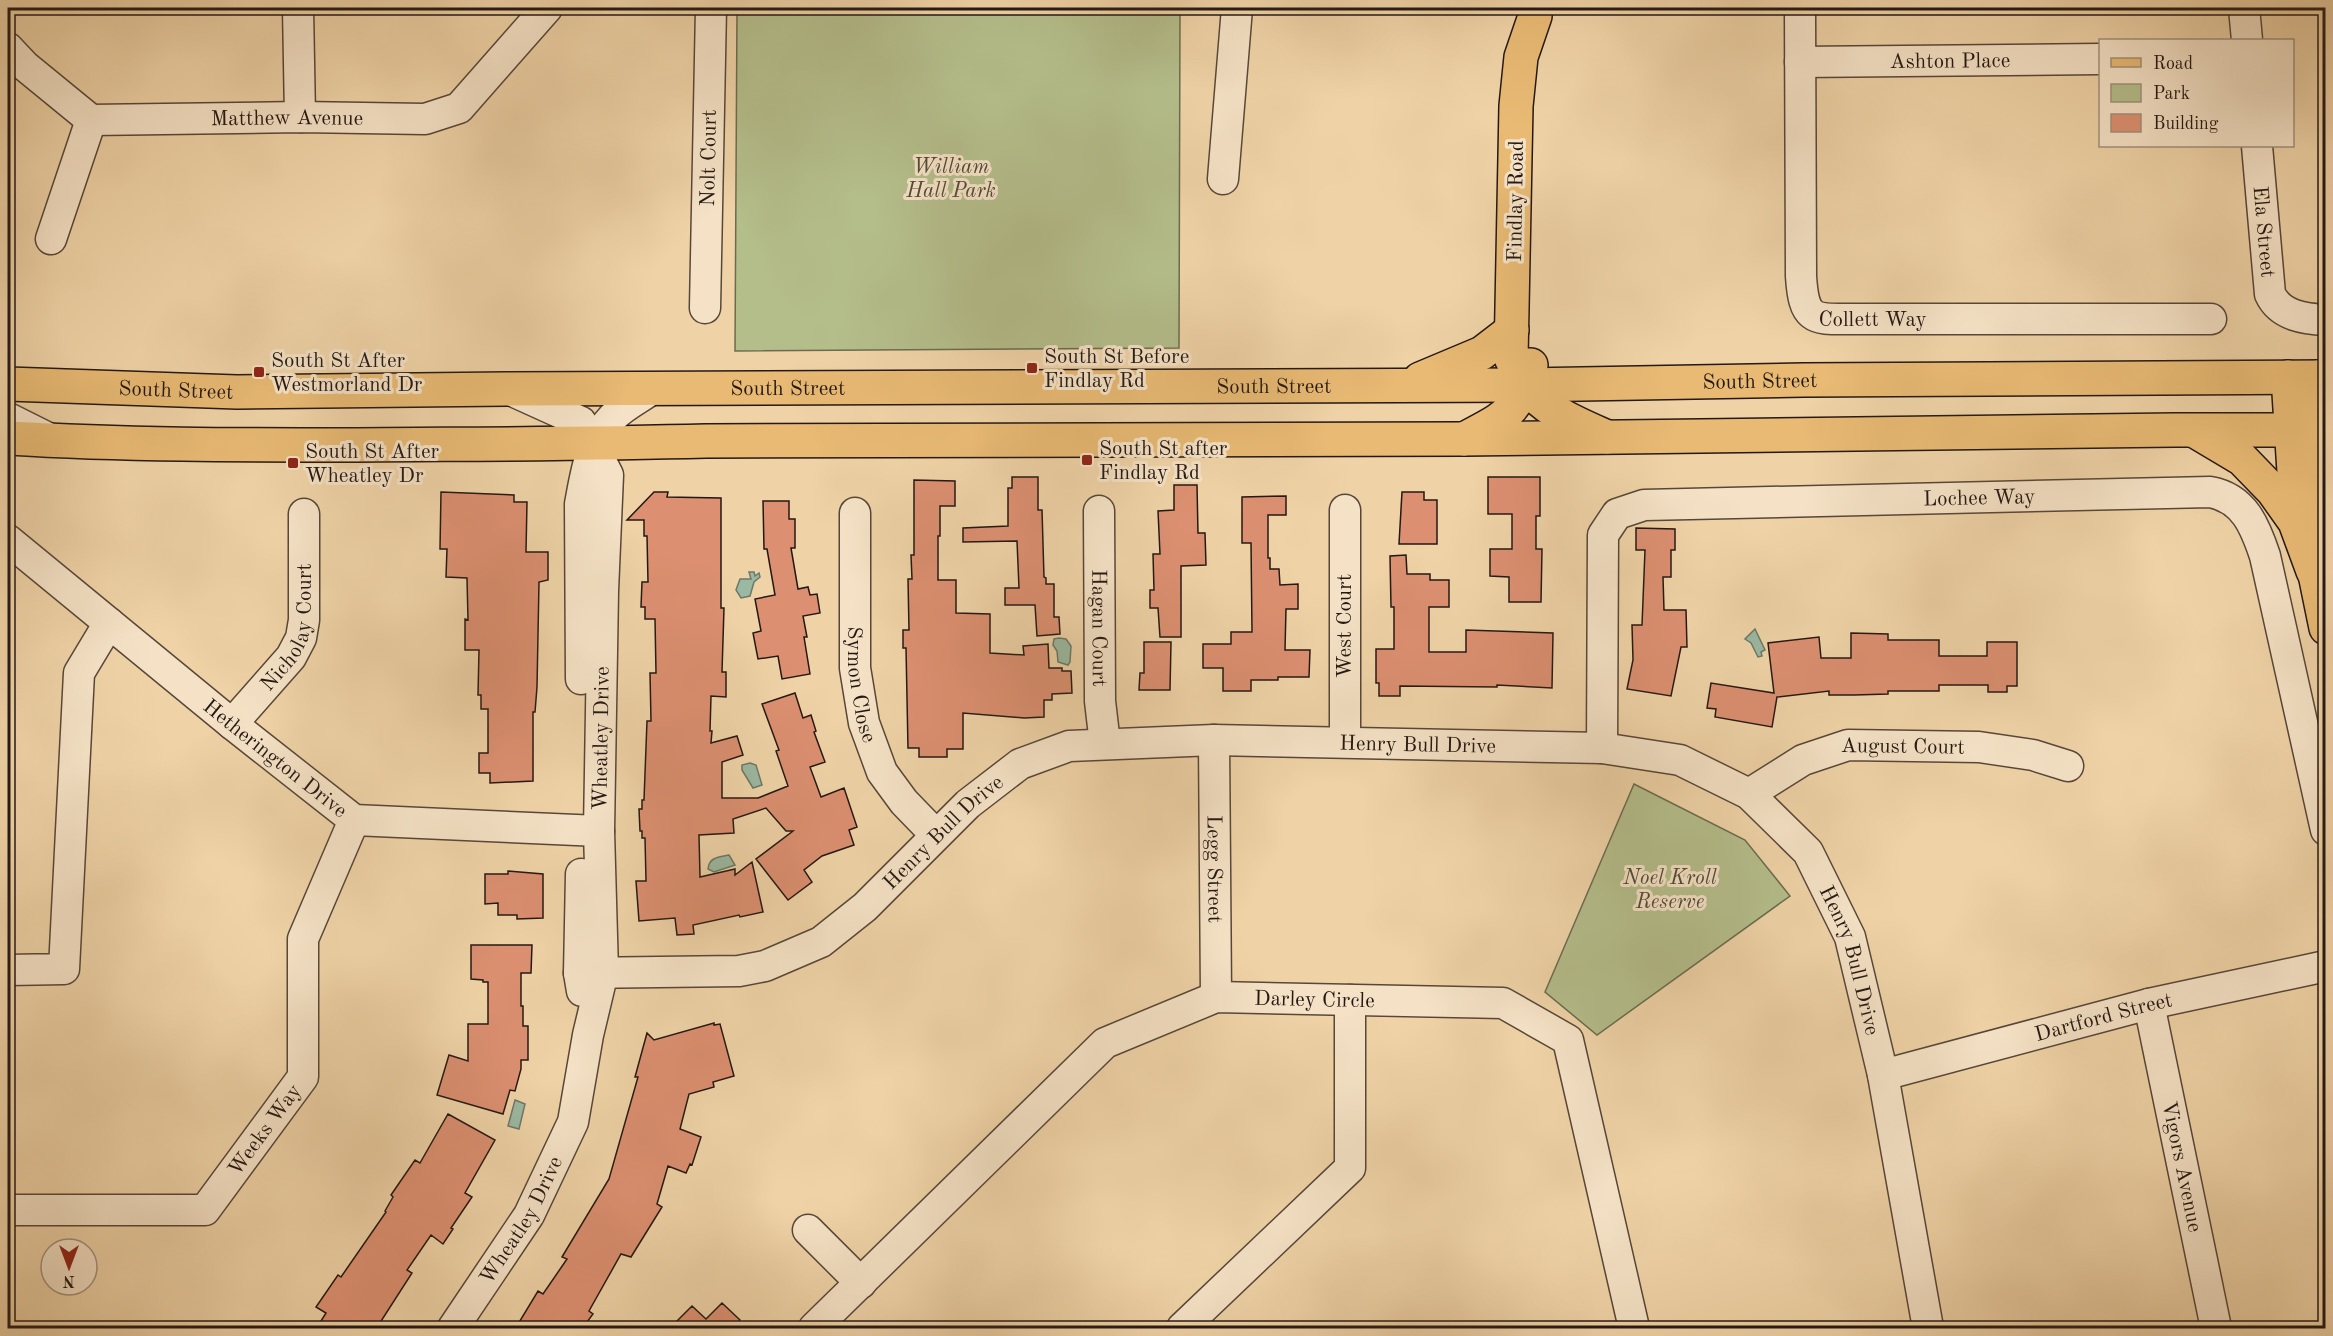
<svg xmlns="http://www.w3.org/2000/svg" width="2333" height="1336" viewBox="0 0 2333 1336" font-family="'Old Standard TT',serif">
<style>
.green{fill:#b4be8b;stroke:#6c6b50;stroke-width:1.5}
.water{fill:#9bb9a2;stroke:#6b7969;stroke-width:1.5}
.building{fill:#dc9071;stroke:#241814;stroke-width:1.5}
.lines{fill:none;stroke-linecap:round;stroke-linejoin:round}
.minor-casing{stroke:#574739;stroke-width:33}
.major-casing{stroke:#241814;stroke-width:36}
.highway-casing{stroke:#241814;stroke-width:36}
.minor{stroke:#f5e2c6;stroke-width:30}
.major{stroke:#e8ba74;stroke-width:33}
.highway{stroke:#e8ba74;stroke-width:33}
.poi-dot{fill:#8f2418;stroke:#f5e2c6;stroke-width:2}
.labels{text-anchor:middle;stroke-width:6;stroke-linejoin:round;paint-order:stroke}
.street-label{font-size:21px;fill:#241814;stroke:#f5e2c6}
.park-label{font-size:21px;font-style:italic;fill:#4f4a38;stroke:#f5e2c6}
.poi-label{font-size:21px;fill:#241814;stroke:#f5e2c6;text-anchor:start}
</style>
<rect width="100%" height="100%" fill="#efd3a7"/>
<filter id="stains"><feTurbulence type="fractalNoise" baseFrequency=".00333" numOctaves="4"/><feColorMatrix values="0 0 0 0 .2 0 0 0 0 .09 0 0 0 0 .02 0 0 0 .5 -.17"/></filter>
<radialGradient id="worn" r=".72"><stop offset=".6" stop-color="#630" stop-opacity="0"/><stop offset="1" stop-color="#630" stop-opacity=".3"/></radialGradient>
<path class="green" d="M737 8H1180L1179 348 735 351Z
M1634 784 1745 840 1790 896 1597 1035 1545 992Z"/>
<path class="water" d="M749 572H754L755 576 759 573 760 577 754 582 750 596 741 598 736 590 740 579H751Z
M1755 629 1765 650 1761 652 1762 656 1758 657 1751 643 1745 639Z
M1059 638 1066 639 1071 646 1070 662 1068 665 1058 662 1057 651 1053 645 1054 639Z
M750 763 756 765 762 785 753 788 742 770V765Z
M729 855 735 865 714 872 708 869C709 857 719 857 729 855Z
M515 1100 525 1104 519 1129 508 1126Z"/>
<path class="building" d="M1012 477H1038V510H1042L1044 577 1046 578V584H1054V617H1059L1060 634 1037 636 1035 605H1005V588H1019L1017 541 963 542V528L1008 526V488H1012Z
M1488 477H1540V516H1536V549H1542L1541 602H1509V577L1490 576V549H1512V514H1488Z
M914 480 955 481V506H940V536H938V580H956V613L990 614V653L1024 655 1023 646 1048 644 1049 668H1062V671H1071L1072 693 1052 694V700H1044V717L1024 718 963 713V749H947V757H919V748H908L906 648H903V630H909L908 579H912L911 555H914Z
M1174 485H1197L1198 533H1205L1206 565 1181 566V637H1160L1158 608H1150V590H1154L1153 554H1160L1158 511 1174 510Z
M441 492 514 495V502H527L526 552H548V580L539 582 537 687 535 712H533V781L490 783V773H479V753H488V709H481V695H478L479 650H465V619L468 620 467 578 446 577 447 549H440Z
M654 492H668L667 497 721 498V608H724L722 672H726V697L711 696 710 731H712L711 743 737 736 743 755 722 762V798H758L788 786 776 751 779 750 762 704 795 693 803 718 811 715 816 731 814 732 825 762 810 767 821 797 844 788 857 827 849 830 854 845 822 856 804 870 812 882 788 900 756 859 793 831H786L766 808 733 819 734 833 699 835 700 877 735 869V875L752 862 763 912 740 917 739 915 693 925 694 934 677 935 675 918 639 921 636 881H646L645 838H642V831H640L639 809H642V800H644L647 721H651L650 673H656L655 619H645V607H641L642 582H648L647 536H644V520H627Z
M1402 492H1424V500H1437V544H1399Z
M1286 496V515H1268V558H1270V569H1279L1280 585 1298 584V609H1286L1285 650H1310L1309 677H1278V680H1251V691H1223V668H1203V644H1231V632H1252L1251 543H1242V497Z
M763 501H789V519H795V548H791L798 589 808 587 810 595 817 594 820 613 803 616 807 637H804L810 674 782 679 778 656 758 659 753 633 761 631 755 599 775 595 767 549H764Z
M1636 528 1675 529V550H1671V577H1663L1664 610H1686L1687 647H1681L1671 696 1627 689 1633 660 1632 625H1642L1645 550H1636Z
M1406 555 1407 574H1430V580H1449V607H1429V652H1466V630L1553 633 1552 688 1497 685V687L1400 686V696H1379V683H1376V649H1394V607H1391L1390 556Z
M1851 633 1888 634V640H1939V656H1987V642H2017V686H2007V692H1988V685H1939V691H1888V694L1854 695H1829V691L1777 697 1772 727 1715 717 1716 709 1707 708 1711 683 1774 693 1768 643 1819 637 1821 658H1851Z
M1144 642H1171L1170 690H1139L1140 673H1144Z
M508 871 543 874V918L517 919V915H498V903L485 904V874H508Z
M471 945H532L531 973H521V1006H523V1026H528V1060H521V1069L515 1091 510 1090 503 1114 437 1095 449 1055 468 1061V1024H488V982H483V980L471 979Z
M714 1023V1025L720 1024 734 1076 713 1082 714 1087 689 1094 680 1129 701 1137 692 1165 690 1164 686 1173 668 1166 657 1204 662 1207 631 1257 621 1254 589 1311 593 1314 582 1329H515L538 1291 543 1294 567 1259 562 1257 609 1179 638 1077H635L647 1033 654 1040Z
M448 1114 495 1140 465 1193 472 1197 451 1228 453 1229 443 1244 431 1235 407 1270 412 1273 376 1329H316L326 1313 316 1307 338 1275 341 1277 386 1212 385 1211 393 1197 391 1195 415 1160 420 1163Z
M722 1303 740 1320 731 1329H669L692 1306 706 1319Z"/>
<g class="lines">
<g class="minor-casing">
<g id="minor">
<path d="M298 8 300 117"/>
<path id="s1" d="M1800 8 1801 276C1804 323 1814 319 1856 319H2211"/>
<path d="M2244 8 2247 40"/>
<path id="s2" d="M8 48 25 66 91 120 300 117 425 119 459 108 547 8"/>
<path id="s3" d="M1800 62 2100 59"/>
<path id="s4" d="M2257 146 2270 294C2280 316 2305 319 2326 320"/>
<path d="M1223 179 1237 8"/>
<path d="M51 239 91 120"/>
<path id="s5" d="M705 308 711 8"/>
<path d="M8 418 52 440"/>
<path id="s6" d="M1099 511 1100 701 1105 744"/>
<path id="s7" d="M855 513V668L864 723 882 772 904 802 936 835"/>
<path id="s8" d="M8 540 232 724 354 820 599 831"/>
<path d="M581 679 580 504C586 472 590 441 613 417 623 406 640 398 652 389"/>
<path id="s9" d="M232 724 291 657 301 638 304 620V514"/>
<path id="s10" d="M1214 740 1216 997"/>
<path d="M1345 742V510"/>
<path id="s11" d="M1602 748 1603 535 1617 514 1644 505 2210 492C2244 498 2255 526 2265 556L2326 830"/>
<path id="s12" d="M1749 794 1803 760 1848 745 1979 747 2033 755 2068 766"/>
<path d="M581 874 579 973 582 991"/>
<path d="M8 970 64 969 79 673 109 623"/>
<path id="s13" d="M579 973 739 971 765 966 821 942 865 907 968 804 1020 764 1069 746 1214 740 1602 748 1680 760 1749 794 1808 852 1850 937 1883 1075 1928 1328"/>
<path id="s14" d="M2149 1004 2216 1328"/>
<path id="s15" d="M1883 1075 2149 1004 2326 966"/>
<path id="s16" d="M8 1210H205L303 1077V939L354 820"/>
<path d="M808 1230 861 1283"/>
<path id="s17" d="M453 1328 529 1215 573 1122 588 1035 603 972 599 831 603 591 608 475 581 422 508 389"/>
<path id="s18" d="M814 1328 1105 1043 1216 997 1503 1003 1568 1040 1634 1328"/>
<path d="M1182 1328 1350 1168V1000"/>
</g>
</g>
<g class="major-casing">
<path id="major" d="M1535 16 1521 57 1516 106 1511 358C1516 367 1520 379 1527 387 1547 412 1578 424 1607 437
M2288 377 2294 472 2326 628
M2318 377 2321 463 2326 492
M1464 439C1506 417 1517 413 1531 365"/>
</g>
<g class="highway-casing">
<g id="highway">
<path d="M1420 379 1482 353 1512 330"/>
<path id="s19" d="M8 384 237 392 507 389 1525 385 1804 380 2326 377"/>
<path d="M2195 431 2242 459 2273 491 2295 522 2313 571"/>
<path d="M8 438C124 445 241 445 357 445 473 444 590 444 706 441L1464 439 2175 430H2326"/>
</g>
</g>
<use href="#minor" class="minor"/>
<use href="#major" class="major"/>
<use href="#highway" class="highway"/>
</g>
<g class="poi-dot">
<rect x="1026" y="362" width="12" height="12" rx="3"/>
<rect x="253" y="366" width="12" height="12" rx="3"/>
<rect x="1081" y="454" width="12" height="12" rx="3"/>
<rect x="287" y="457" width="12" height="12" rx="3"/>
</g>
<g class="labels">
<g class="street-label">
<text dy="7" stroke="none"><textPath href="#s3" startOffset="150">Ashton Place</textPath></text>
<text dy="7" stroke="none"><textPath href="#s2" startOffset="306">Matthew Avenue</textPath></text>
<text dy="7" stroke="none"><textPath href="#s5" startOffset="150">Nolt Court</textPath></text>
<text transform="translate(1515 201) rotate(-89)" y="7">Findlay Road</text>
<text dy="7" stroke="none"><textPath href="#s4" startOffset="86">Ela Street</textPath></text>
<text dy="7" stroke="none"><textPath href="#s1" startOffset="370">Collett Way</textPath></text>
<text dy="7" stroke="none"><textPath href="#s19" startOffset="1752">South Street</textPath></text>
<text dy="7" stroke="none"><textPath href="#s19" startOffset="1266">South Street</textPath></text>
<text dy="7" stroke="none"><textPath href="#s19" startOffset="780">South Street</textPath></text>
<text dy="7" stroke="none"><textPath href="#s19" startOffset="168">South Street</textPath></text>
<text dy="7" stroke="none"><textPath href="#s11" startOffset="602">Lochee Way</textPath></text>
<text dy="7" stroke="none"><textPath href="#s9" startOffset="117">Nicholay Court</textPath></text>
<text transform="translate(1344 626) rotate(-90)" y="7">West Court</text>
<text dy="7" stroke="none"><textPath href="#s6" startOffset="117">Hagan Court</textPath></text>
<text dy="7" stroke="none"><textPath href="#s7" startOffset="172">Symon Close</textPath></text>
<text dy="7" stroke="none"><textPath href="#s17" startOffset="626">Wheatley Drive</textPath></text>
<text dy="7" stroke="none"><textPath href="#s13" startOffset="916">Henry Bull Drive</textPath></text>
<text dy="7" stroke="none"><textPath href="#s12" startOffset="166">August Court</textPath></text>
<text dy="7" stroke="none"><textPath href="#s8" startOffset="345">Hetherington Drive</textPath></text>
<text dy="7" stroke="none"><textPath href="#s13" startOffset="412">Henry Bull Drive</textPath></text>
<text dy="7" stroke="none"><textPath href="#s10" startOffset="129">Legg Street</textPath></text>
<text dy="7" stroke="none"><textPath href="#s13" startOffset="1456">Henry Bull Drive</textPath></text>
<text dy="7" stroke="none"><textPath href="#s18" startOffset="626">Darley Circle</textPath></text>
<text dy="7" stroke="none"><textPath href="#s15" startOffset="228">Dartford Street</textPath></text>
<text dy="7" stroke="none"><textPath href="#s16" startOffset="297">Weeks Way</textPath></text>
<text dy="7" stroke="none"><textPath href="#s14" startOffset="166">Vigors Avenue</textPath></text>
<text dy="7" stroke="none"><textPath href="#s17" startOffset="128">Wheatley Drive</textPath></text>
</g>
<g class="park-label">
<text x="951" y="173">William<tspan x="951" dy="24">Hall Park</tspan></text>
<text x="1670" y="884">Noel Kroll<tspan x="1670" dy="24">Reserve</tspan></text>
</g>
<g class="poi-label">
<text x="1044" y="363">South St Before<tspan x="1044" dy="24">Findlay Rd</tspan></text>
<text x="271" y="367">South St After<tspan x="271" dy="24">Westmorland Dr</tspan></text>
<text x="1099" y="455">South St after<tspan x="1099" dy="24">Findlay Rd</tspan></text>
<text x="305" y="458">South St After<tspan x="305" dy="24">Wheatley Dr</tspan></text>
</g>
</g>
<rect width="2333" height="1336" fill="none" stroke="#efd3a7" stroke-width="30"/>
<rect x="9" y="9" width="2315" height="1318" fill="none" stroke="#241814" stroke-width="3"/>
<rect x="15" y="15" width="2303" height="1306" fill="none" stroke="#241814" stroke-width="1.5"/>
<rect x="2099" y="39" width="195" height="108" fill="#f5e2c6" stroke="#a1917f" stroke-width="1.5"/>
<rect x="2111" y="58" width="30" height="9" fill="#e8ba74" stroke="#a1917f" stroke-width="1.5"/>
<text x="2153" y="69" font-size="18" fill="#241814">Road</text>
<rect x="2111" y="84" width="30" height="18" fill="#b4be8b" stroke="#a1917f" stroke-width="1.5"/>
<text x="2153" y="99" font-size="18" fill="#241814">Park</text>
<rect x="2111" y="114" width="30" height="18" fill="#dc9071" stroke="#a1917f" stroke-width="1.5"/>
<text x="2153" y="129" font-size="18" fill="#241814">Building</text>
<g transform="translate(69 1267) rotate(180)"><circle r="28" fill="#f5e2c6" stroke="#a1917f" stroke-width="1.5"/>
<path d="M0-4.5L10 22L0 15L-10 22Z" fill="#8f2418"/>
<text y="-9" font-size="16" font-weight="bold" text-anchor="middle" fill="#241814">N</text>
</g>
<rect width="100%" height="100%" filter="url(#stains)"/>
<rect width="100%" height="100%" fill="url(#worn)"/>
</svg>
